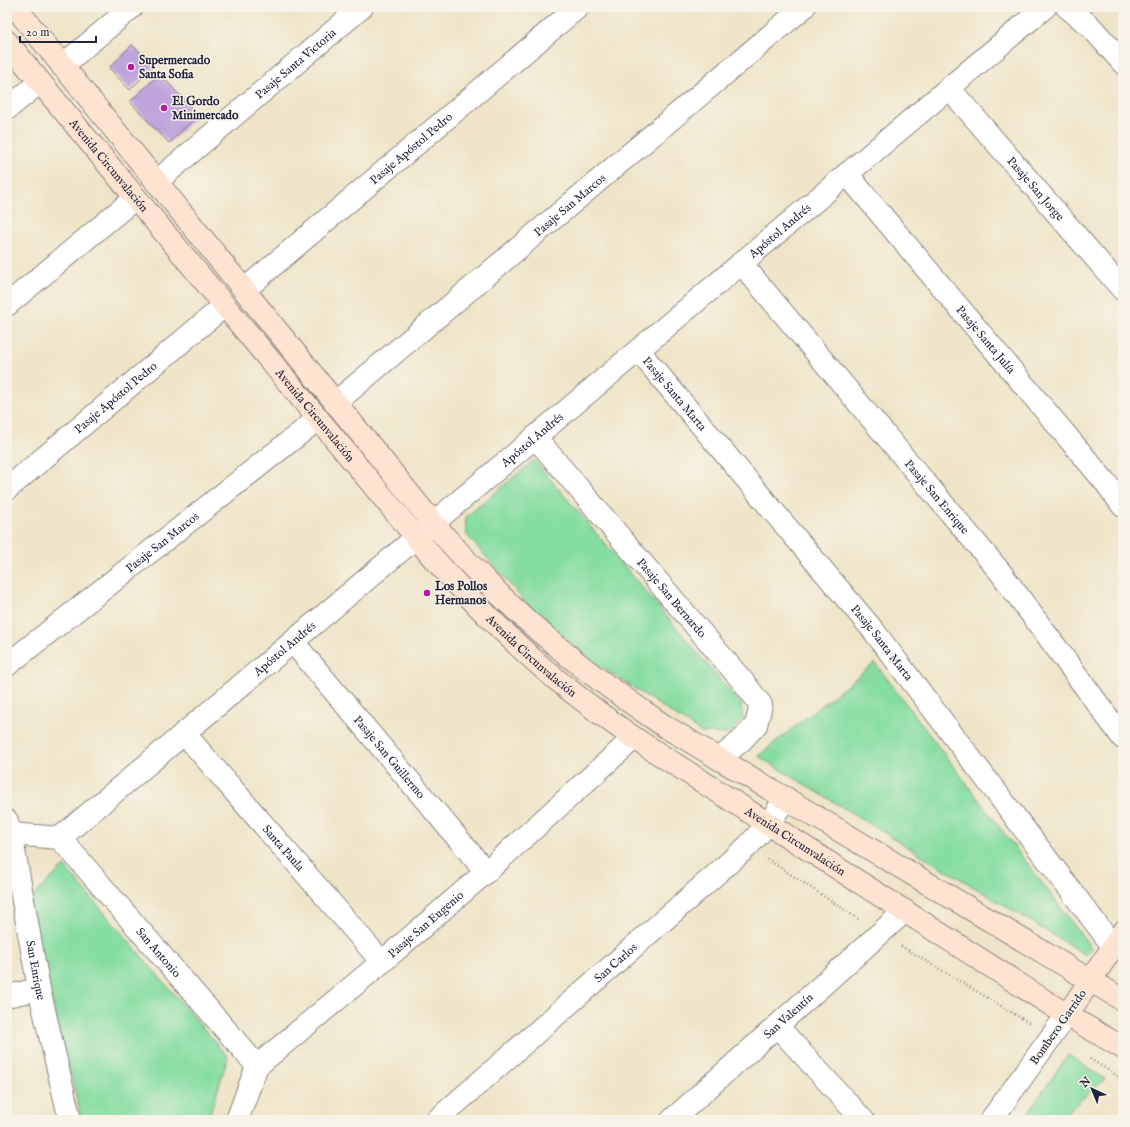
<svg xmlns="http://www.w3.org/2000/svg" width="1130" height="1127" viewBox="0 0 1130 1127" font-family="'IM FELL English',serif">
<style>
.green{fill:#85dda1;stroke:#54806e}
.building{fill:#bea3dc}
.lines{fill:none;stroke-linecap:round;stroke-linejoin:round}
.street-casing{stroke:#888381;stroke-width:24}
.secondary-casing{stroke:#888381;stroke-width:24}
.path{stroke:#888381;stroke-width:2.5;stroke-dasharray:1 3;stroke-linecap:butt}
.street{stroke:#fff;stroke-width:22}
.secondary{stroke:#fee3d1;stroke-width:22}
.poi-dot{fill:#b5179e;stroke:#f7f3e8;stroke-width:1.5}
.labels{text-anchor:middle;stroke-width:3;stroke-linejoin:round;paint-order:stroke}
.poi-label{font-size:12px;font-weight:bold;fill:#22223b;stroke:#f7f3e8;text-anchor:start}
.street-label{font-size:12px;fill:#22223b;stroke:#f7f3e8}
</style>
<rect width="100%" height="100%" fill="#f7f3e8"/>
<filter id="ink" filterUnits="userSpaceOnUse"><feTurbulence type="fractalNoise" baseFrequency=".025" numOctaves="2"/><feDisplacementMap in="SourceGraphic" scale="8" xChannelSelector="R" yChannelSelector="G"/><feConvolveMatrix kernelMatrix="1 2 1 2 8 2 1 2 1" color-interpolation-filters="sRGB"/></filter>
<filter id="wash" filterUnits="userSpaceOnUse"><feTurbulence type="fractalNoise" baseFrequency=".012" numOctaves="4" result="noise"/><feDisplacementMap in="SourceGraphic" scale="16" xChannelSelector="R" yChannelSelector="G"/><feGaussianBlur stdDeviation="0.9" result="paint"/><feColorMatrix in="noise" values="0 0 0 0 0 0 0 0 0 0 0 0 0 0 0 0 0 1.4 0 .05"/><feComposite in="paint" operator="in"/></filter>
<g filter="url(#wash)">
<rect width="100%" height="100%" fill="#efe4c7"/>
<path class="green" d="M534 460 741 704 743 719 730 734 702 733 600 666 541 620 467 535 465 518Z
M875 663 1092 949 1086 955 758 756Z
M64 866 228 1057 208 1120H82L39 948 30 899Z
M1068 1055 1105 1079 1058 1120H1023Z"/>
<g id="blocks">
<path class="building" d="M132 45 154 66 130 90 109 68Z
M160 74 198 115 169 143 130 102Z"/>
</g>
</g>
<g filter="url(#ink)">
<use href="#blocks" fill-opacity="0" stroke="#888381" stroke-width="1"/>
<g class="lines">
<g class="street-casing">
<g id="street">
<path d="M1067 7 1091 27 1123 63"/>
<path d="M62 66 132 7"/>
<path id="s1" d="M949 88 1123 290"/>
<path d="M7 109 40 82"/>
<path id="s2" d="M847 174 1106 483 1123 506"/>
<path id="s3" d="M156 182 362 7"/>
<path id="s4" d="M741 263 1001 573 1123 738"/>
<path id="s5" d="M244 290 578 7"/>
<path d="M7 305 135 198"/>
<path id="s6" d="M638 350 873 630 1113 946"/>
<path id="s7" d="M335 403 804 7"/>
<path id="s8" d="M535 437 745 684 761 705 756 725 741 741 719 759"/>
<path id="s9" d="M7 489 224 306"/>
<path id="s10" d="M293 642 486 872"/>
<path id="s11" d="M7 665 318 419"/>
<path id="s12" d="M184 733 382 962"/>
<path id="s13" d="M7 821 11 834 39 989 70 1120"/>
<path id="s14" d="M7 835 11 834 60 838 1045 7"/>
<path id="s15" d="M60 838 257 1066"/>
<path d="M7 996 39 989"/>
<path d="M777 1026 863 1120"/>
<path id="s16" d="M237 1120 257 1066 382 962 486 872 634 738"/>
<path id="s17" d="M437 1120 748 846 769 823 786 798"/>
<path id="s18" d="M672 1120 905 911"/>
<path d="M991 1120 1067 1015"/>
</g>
</g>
<g class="secondary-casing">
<g id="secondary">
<path d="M15 7 433 523C473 570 517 614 565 653 597 680 631 703 666 727L1123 1000"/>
<path id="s19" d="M7 42 434 559C469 598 505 635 544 669 573 694 603 716 634 738L1067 1015 1123 1048"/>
<path d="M1067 1015 1123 932"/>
</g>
</g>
<path class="path" d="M767 859 860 920
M901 946 1031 1024
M1090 1059 1123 1079"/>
<use href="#street" class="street"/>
<use href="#secondary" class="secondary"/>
</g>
</g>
<g class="poi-dot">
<circle cx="131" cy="67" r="4"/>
<circle cx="164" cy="108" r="4"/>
<circle cx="427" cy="593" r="4"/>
</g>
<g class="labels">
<g class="poi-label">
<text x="139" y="64">Supermercado<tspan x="139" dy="14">Santa Sofia</tspan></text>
<text x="172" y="105">El Gordo<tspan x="172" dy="14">Minimercado</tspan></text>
<text x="435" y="590">Los Pollos<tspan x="435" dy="14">Hermanos</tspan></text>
</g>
<g class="street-label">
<text dy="4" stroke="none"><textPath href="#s3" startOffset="183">Pasaje Santa Victoria</textPath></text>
<text dy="4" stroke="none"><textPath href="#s5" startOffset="219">Pasaje Apóstol Pedro</textPath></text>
<text dy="4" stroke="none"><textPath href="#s19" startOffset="160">Avenida Circunvalación</textPath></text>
<text dy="4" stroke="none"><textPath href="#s1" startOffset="133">Pasaje San Jorge</textPath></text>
<text dy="4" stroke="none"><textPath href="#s7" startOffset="307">Pasaje San Marcos</textPath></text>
<text dy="4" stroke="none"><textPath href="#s14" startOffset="995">Apóstol Andrés</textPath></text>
<text dy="4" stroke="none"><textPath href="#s2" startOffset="216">Pasaje Santa Julía</textPath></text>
<text dy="4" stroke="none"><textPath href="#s6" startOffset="57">Pasaje Santa Marta</textPath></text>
<text dy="4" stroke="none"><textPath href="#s9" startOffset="142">Pasaje Apóstol Pedro</textPath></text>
<text dy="4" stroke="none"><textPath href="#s19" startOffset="484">Avenida Circunvalación</textPath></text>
<text dy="4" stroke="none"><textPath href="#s14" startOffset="671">Apóstol Andrés</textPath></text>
<text dy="4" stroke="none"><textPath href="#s4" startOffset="305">Pasaje San Enrique</textPath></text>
<text dy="4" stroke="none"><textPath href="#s11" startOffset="198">Pasaje San Marcos</textPath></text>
<text dy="4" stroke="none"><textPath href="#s8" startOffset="211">Pasaje San Bernardo</textPath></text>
<text dy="4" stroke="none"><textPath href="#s6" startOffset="381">Pasaje Santa Marta</textPath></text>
<text dy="4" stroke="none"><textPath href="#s14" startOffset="347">Apóstol Andrés</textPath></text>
<text dy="4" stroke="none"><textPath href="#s19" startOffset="808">Avenida Circunvalación</textPath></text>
<text dy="4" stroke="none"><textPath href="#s10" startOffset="150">Pasaje San Guillermo</textPath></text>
<text dy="4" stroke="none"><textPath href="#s19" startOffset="1131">Avenida Circunvalación</textPath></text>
<text dy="4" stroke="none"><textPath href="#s12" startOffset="152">Santa Paula</textPath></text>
<text dy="4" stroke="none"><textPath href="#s16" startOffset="278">Pasaje San Eugenio</textPath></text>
<text dy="4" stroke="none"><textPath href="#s15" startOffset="151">San Antonio</textPath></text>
<text dy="4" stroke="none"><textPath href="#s17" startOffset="238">San Carlos</textPath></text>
<text dy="4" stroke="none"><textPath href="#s13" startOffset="152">San Enrique</textPath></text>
<text dy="4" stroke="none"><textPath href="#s18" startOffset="156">San Valentín</textPath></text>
<text transform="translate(1058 1027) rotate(-55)" y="4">Bombero Garrido</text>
</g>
</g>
<rect width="1130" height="1127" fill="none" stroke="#f7f3e8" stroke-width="24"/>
<g transform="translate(1092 1089) rotate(316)" stroke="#f7f3e8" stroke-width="3" paint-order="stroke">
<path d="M0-3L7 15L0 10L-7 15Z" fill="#22223b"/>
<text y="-6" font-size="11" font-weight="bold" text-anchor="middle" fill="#22223b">N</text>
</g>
<path d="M20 36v6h76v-6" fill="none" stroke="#22223b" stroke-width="2"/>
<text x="26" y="36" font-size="12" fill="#22223b" stroke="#f7f3e8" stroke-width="3" paint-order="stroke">20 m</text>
</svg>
